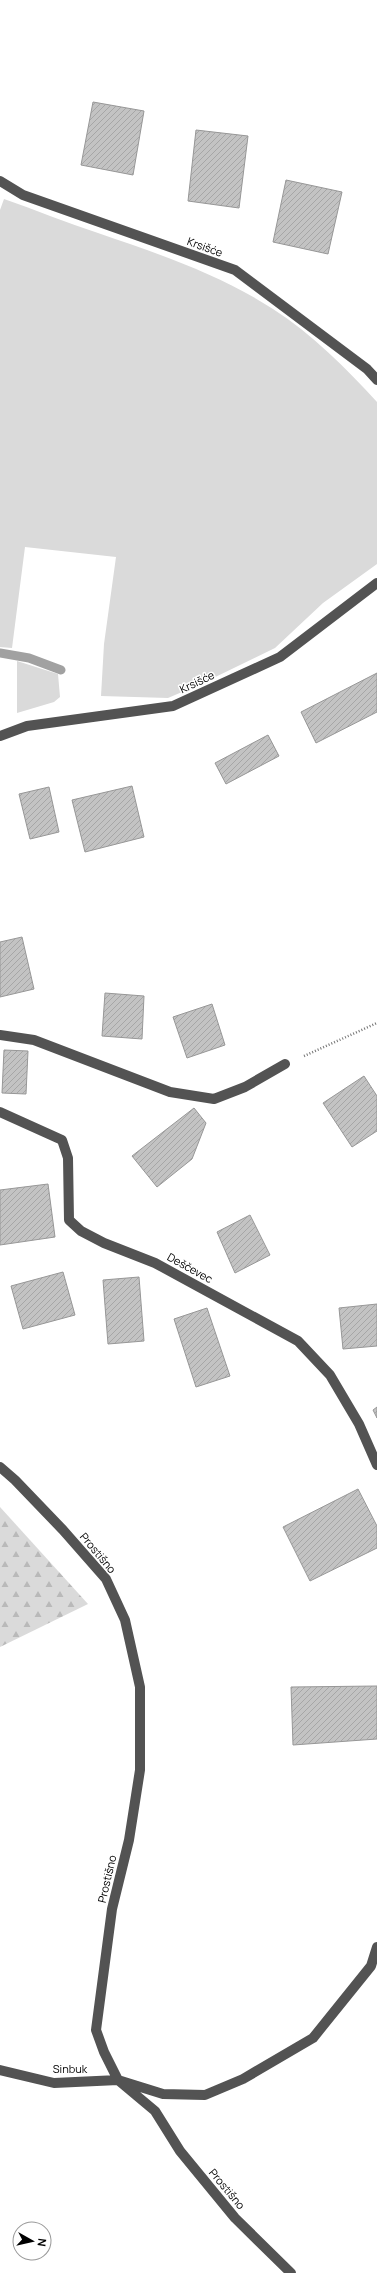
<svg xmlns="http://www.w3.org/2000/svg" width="377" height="2273" viewBox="0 0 377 2273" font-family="Manrope,sans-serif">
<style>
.green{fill:#dadada}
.forest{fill:url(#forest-firs)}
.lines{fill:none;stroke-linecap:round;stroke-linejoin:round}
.stream{stroke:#a1a1a1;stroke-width:9}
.building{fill:url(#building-hatch);stroke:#979797}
.path{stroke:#757575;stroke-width:2.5;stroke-dasharray:1 2;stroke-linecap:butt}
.minor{stroke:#535353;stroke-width:10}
.labels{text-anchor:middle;stroke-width:3;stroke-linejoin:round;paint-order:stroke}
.street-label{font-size:11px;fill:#000;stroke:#fff}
</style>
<defs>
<pattern id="forest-firs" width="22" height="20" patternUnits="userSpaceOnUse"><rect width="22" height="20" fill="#dadada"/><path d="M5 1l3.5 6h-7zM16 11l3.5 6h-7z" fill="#b9b9b9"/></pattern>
<pattern id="building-hatch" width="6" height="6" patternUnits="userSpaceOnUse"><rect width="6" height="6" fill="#c3c3c3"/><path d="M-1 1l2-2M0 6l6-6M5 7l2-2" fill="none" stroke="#a6a6a6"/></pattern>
</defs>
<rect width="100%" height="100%" fill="#fff"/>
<path class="green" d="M4 199C36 210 67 223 98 233 159 254 219 274 273 309 312 334 346 368 377 402V564L323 603 275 648 203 683 168 698 101 696 104 644 116 557 25 547 12 648 0 647V210Z
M17 661 58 674 60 697 54 702 17 713Z"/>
<path class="forest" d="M0 1507 88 1604 0 1647Z"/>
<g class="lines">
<path class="stream" d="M0 653 29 658 61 670"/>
</g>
<path class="building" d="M93 102 144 111 133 175 81 165Z
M196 130 248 136 239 208 188 201Z
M286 180 342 192 328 254 273 242Z
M377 673V712L316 743 301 712Z
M268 735 279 756 226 784 215 763Z
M132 786 144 837 85 852 72 800Z
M49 787 59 832 30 839 19 794Z
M22 937 34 989 0 997V942Z
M105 993 144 996 142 1039 102 1036Z
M212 1004 225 1045 187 1058 173 1017Z
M4 1050 28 1051 26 1094 2 1093Z
M364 1076 377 1096V1131L352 1147 323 1103Z
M194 1108 206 1123 192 1159 157 1187 132 1156Z
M48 1184 55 1237 0 1245V1190Z
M250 1215 270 1255 235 1273 217 1232Z
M63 1272 75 1315 23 1329 11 1286Z
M139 1277 144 1341 108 1344 103 1280Z
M377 1304V1346L343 1349 339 1308Z
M207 1308 230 1376 196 1387 174 1319Z
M377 1407V1418L373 1410Z
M358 1489 377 1526V1548L310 1581 283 1527Z
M377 1686V1739L293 1745 291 1687Z"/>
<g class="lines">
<path class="path" d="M304 1056 377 1023"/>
<path class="minor" d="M0 181 23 195 235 270 367 369 377 380
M0 736 27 726 173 706 280 657 377 583
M0 1035 34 1040 170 1092 214 1099 245 1087 285 1064
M0 1112 62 1140 68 1158 69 1220 81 1231 104 1243 155 1263 298 1341 330 1375 359 1424 377 1465
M0 1467 15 1480 63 1530 106 1579 125 1620 140 1687V1770L129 1840 112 1909 96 2030 104 2052 118 2080 155 2111 180 2151 235 2218 291 2273
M0 2070 54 2083 118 2080 163 2094 205 2095 243 2079 313 2038 371 1966 377 1947"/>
</g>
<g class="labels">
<g class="street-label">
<text transform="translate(205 247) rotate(20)" y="4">Krsišće</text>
<text transform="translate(197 682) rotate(-25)" y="4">Krsišće</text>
<text transform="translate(190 1268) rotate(29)" y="4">Deščevec</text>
<text transform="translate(98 1553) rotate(50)" y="4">Prostišno</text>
<text transform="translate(107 1879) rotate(-77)" y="4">Prostišno</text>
<text x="70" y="2073">Sinbuk</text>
<text transform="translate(227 2189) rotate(50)" y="4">Prostišno</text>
</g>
</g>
<g transform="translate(32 2241) rotate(98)"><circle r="19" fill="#ffffff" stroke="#999999"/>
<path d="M0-3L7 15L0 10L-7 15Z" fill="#000000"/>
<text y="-6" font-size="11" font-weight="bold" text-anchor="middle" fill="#000000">N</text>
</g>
</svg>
